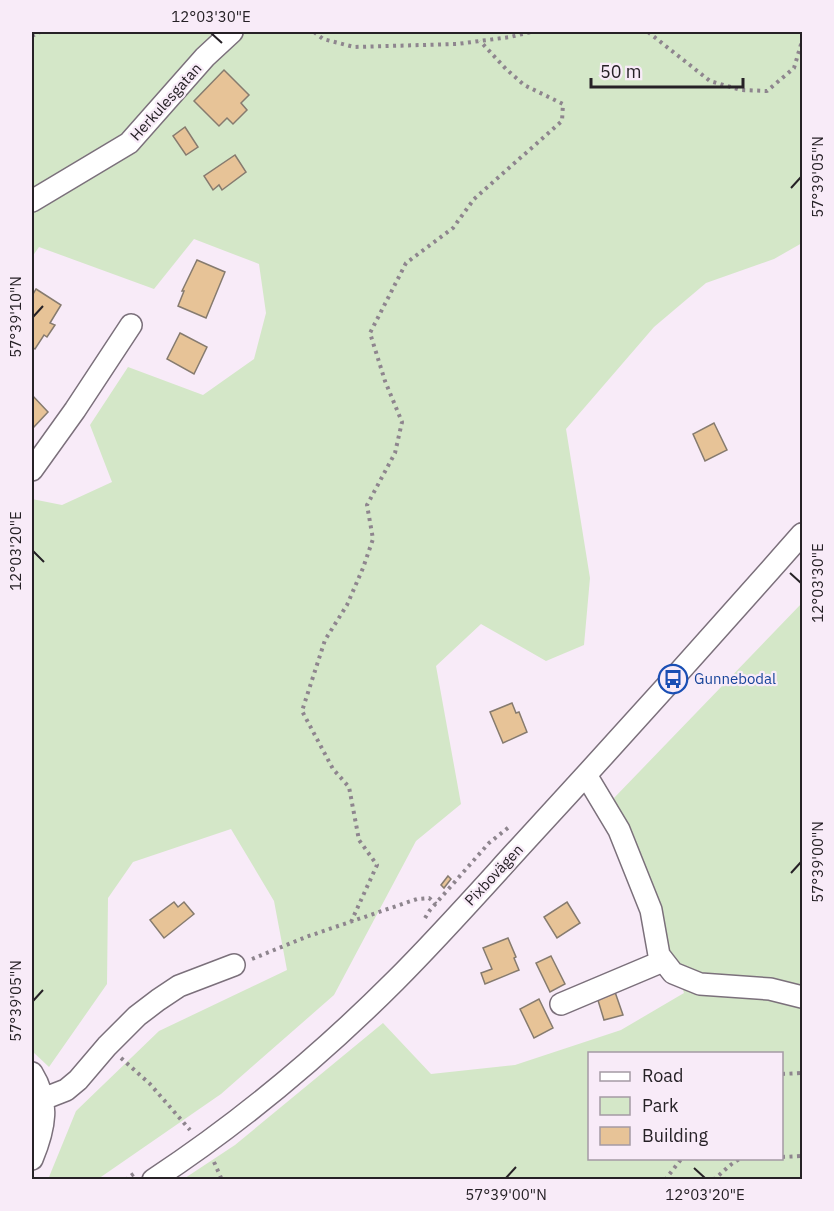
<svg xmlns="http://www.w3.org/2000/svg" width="834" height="1211" viewBox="0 0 834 1211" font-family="'IBM Plex Sans',sans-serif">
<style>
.green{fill:#d4e7c8;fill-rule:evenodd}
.building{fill:#e7c397;stroke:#867b6f;stroke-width:1.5}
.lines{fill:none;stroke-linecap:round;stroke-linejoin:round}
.minor-casing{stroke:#7b707b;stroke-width:24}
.path{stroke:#8e858e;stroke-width:4;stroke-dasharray:3 4.5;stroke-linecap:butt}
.minor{stroke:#fff;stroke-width:21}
.ticks{fill:none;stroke:#262126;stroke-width:2}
.labels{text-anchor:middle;stroke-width:4.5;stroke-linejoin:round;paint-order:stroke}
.street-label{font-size:15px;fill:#262126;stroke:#f8ebf8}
.transit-label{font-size:15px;fill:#164399;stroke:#f8ebf8;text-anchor:start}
.neatline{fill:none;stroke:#262126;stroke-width:2}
.ticks-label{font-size:15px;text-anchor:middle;fill:#262126}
</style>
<rect width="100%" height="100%" fill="#f8ebf8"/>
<path class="green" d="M32 32H802V243L774 259 706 283 654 327 566 429 590 578 584 645 546 661 481 624 436 666 461 804 416 841 334 995 221 1094 98 1179H45L49 1177 76 1111 159 1031 287 970 274 901 231 829 133 862 108 898 107 984 49 1067 32 1051V499L62 505 112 482 90 425 128 367 203 395 254 359 266 313 259 264 194 239 154 289 39 247 32 257Z
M802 603V1179L182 1180 235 1145 383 1023 431 1074 515 1065 621 1030 684 993 614 798ZM590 1054H782V1158H590Z"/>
<path class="building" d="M224 70 249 95 241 103 247 110 233 124 227 118 219 126 194 101Z
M185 127 198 147 186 155 173 136Z
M235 155 246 172 222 190 219 185 213 190 204 176Z
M197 260 225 272 206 318 178 306 184 291H182Z
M36 289 61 305 50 323 55 325 47 337 44 335 35 349 32 347V296Z
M180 333 207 347 194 374 167 359Z
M32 395 48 412 32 429Z
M714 423 727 450 705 461 693 434Z
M512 703 516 713 519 712 527 732 503 743 490 712Z
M448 876 451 879 444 888 441 885Z
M174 902 178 907 184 902 194 914 164 938 150 920Z
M567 902 580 923 557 938 544 917Z
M508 938 516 957 514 958 519 970 485 984 481 973 492 969 483 948Z
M551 956 565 984 550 992 536 963Z
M615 992 623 1015 604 1020 597 997Z
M539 999 553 1028 534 1038 520 1009Z"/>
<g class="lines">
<g class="minor-casing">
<path id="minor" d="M32 201 129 143 205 57 232 32
M32 470 75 410 131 325
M586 775 619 830 651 910 659 955 673 973 700 984 770 989 802 997
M561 1004 663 961
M32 1073C50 1102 45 1128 32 1159
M43 1099 66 1090 78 1080 107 1046 137 1016 158 1000 179 986 234 965
M153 1180C241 1122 321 1055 395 981 442 934 486 884 530 836 622 736 713 635 802 534"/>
</g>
<path class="path" d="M314 32 323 39 354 47 457 44 510 37 531 32
M648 32 710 81 741 90 767 91 794 68 802 41
M32 36 40 32
M425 918 430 910 489 843 509 827
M351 922 377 865 359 840 349 787 333 769 302 711 325 640 347 605 363 568 373 539 367 505 395 453 402 422 385 381 370 333 406 263 453 228 474 199 562 121 563 104 524 85 506 69 480 41
M252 959 306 937 417 899 429 898 436 904
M121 1058 150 1084 190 1130
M782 1074 802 1073
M782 1157 802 1156
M751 1158H765
M214 1162 222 1180
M125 1180 135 1173
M665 1180 682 1158
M713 1180C724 1172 730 1163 742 1158"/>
<use href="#minor" class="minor"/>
</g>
<path class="ticks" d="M211 33 222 43M791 188 801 177M33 317 43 306M33 551 44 562M790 573 801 583M791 873 801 862M33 1001 43 990M694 1168 705 1178M506 1178 516 1167"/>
<defs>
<g id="bus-ring" transform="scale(1.5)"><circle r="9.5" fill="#f8ebf8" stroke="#1a4fb4" stroke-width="1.5"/><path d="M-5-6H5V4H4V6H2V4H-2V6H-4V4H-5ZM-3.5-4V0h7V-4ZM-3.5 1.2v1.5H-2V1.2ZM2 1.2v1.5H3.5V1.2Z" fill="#1a4fb4"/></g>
</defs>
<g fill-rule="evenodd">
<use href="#bus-ring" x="673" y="679"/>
</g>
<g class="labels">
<g class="street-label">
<text transform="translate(166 102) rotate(-48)" y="5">Herkulesgatan</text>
<text transform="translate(494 875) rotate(-47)" y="5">Pixbovägen</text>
</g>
<g class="transit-label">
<text x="694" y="684">Gunnebodal</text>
</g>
</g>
<rect width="834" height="1211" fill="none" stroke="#f8ebf8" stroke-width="66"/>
<rect x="588" y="1052" width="195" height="108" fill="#f8ebf8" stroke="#a49aa4" stroke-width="1.5"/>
<rect x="600" y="1072" width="30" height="9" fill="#ffffff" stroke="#a49aa4" stroke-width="1.5"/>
<text x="642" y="1082" font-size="18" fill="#262126">Road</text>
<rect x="600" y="1097" width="30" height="18" fill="#d4e7c8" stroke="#a49aa4" stroke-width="1.5"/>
<text x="642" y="1112" font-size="18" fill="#262126">Park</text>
<rect x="600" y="1127" width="30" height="18" fill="#e7c397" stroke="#a49aa4" stroke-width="1.5"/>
<text x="642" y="1142" font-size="18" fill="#262126">Building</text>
<path d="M591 78v9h152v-9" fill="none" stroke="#262126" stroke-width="3"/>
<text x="600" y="78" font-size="18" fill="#262126" stroke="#f8ebf8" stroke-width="4.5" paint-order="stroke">50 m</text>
<rect x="33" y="33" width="768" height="1145" class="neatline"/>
<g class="ticks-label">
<text x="211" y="22">12°03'30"E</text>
<text transform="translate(818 177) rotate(-90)" y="5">57°39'05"N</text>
<text transform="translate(16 317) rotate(-90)" y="5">57°39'10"N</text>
<text transform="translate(16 551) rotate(-90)" y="5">12°03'20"E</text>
<text transform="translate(818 583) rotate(-90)" y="5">12°03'30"E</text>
<text transform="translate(818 862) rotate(-90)" y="5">57°39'00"N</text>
<text transform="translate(16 1001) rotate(-90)" y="5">57°39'05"N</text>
<text x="506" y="1200">57°39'00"N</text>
<text x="705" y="1200">12°03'20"E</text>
</g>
</svg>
